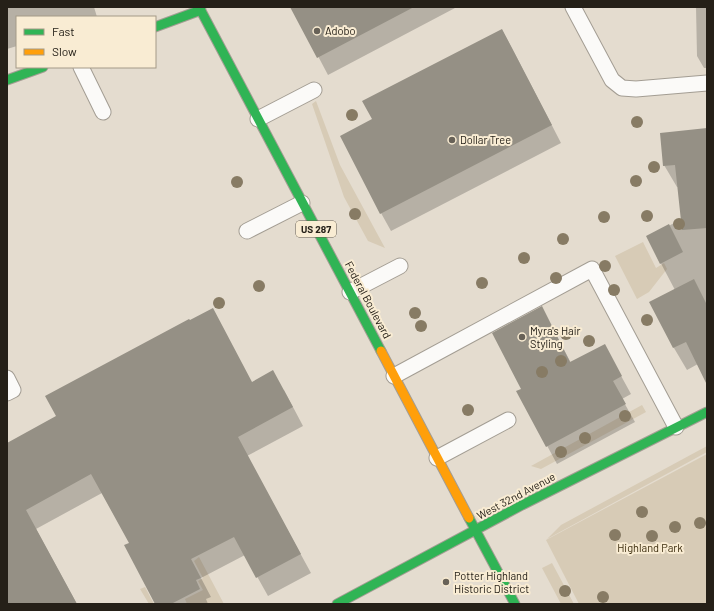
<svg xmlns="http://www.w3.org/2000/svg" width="714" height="611" viewBox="0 0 714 611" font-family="Barlow,sans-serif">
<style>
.green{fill:#d7cbb6}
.shadow{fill:#0003}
.building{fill:#959085}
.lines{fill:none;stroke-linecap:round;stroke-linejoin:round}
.lane-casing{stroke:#a39d93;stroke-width:17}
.fast-casing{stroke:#a39d93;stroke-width:11}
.slow-casing{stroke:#a39d93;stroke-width:11}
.lane{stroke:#fbfaf8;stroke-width:15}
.fast{stroke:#30b455;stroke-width:9}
.slow{stroke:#ff9f0a;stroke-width:9}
.tree{fill:#877b64}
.poi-dot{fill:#686258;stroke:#f9ecd3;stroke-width:1.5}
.labels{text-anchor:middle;stroke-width:4;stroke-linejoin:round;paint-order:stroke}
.shield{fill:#f9ecd3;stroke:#655d50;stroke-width:1}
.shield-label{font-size:10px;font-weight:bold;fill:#252018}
.poi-label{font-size:11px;fill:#252018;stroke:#f9ecd3;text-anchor:start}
.street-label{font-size:11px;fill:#252018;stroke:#f9ecd3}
.park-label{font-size:11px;fill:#3b2c0d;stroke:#f9ecd3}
</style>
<rect width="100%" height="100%" fill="#e4dccf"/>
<path class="green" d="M316 101 340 165 385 248 368 241 344 197 312 104Z
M643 242 656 268 664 263 667 269 649 292 637 299 615 256Z
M642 405 646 412 541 469 531 466Z
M707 446V452L547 539 561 525Z
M707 454V604H579L546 540Z
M199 557 224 604H187L185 599 203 590 198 581 203 578 194 561Z
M552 563 574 604H561L542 568Z
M145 587 154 604H149L140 589Z"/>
<path class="shadow" d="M7 7H94L97 17H17V46L7 49Z
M292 7H455V8L328 75Z
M696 7H707V68H704L697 56Z
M502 30 512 48 561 143 391 231 381 213 373 120Z
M707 129V359L687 370 674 348 651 302 675 290 647 237 682 219 679 187H677L664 165Z
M551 325 571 363H614L631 394 622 399 635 422 557 464 518 392 523 389Z
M252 383 284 390 303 426 247 456 311 573 268 596 245 555 201 578 211 597 206 599 208 604H156L130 543 102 493 36 529 77 604H7V444Z"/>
<path class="building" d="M290 7H414L317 58Z
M502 29 552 125 380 214 340 136 372 119 362 101Z
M707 128V228L682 230 675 165 663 166 660 133Z
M669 224 683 252 660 264 646 236Z
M694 279 707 305V385L686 342 673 348 649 302Z
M542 306 570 362 605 344 622 376 613 381 626 404 546 447 516 391 521 389 492 333Z
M213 308 252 382 273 370 293 407 238 437 301 554 256 578 234 537 191 559 201 578 196 580 200 589 171 604H155L124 545 129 543 91 474 26 510 77 604H7V443L56 416 45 396 189 319 190 320Z"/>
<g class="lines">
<g class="lane-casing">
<path id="lane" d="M573 7 612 80 622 88 636 89 707 83
M81 67 103 112
M258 119 314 90
M247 231 302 203
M350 292 400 266
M394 376 592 269 676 427
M7 378 13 390 7 393
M437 458 508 420"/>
</g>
<g class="fast-casing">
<path id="fast" d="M199 7 381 351
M155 27 201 10
M7 80 43 67
M469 518 515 604
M337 604 522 505 707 412"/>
</g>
<g class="slow-casing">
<path id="slow" d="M381 351 469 518"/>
</g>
<use href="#lane" class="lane"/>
<use href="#fast" class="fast"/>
<use href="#slow" class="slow"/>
</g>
<g class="tree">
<circle cx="352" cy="115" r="6"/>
<circle cx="637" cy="122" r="6"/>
<circle cx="654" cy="167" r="6"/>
<circle cx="636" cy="181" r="6"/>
<circle cx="237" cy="182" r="6"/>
<circle cx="355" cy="214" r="6"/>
<circle cx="647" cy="216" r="6"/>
<circle cx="604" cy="217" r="6"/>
<circle cx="679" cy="224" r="6"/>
<circle cx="563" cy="239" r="6"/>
<circle cx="524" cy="258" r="6"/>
<circle cx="605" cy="266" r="6"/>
<circle cx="556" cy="278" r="6"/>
<circle cx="482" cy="283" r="6"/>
<circle cx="259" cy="286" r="6"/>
<circle cx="614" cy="290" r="6"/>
<circle cx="219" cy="303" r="6"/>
<circle cx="415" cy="313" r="6"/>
<circle cx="647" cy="320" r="6"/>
<circle cx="421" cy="326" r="6"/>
<circle cx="566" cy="334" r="6"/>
<circle cx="589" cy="341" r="6"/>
<circle cx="561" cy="361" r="6"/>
<circle cx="542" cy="372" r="6"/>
<circle cx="468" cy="410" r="6"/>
<circle cx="625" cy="416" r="6"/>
<circle cx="585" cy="438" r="6"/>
<circle cx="561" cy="452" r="6"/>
<circle cx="642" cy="512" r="6"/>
<circle cx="700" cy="523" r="6"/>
<circle cx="675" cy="527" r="6"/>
<circle cx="615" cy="535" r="6"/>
<circle cx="652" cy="536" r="6"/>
<circle cx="565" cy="591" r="6"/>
<circle cx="603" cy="597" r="6"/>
</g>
<g class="poi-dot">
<circle cx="317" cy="31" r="4"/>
<circle cx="452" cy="140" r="4"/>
<circle cx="522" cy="337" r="4"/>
<circle cx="446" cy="582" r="4"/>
</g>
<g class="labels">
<rect class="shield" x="296" y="221" width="40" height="16" rx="3"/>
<g class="shield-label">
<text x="316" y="233">US 287</text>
</g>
<g class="poi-label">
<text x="325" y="35">Adobo</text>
<text x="460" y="144">Dollar Tree</text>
<text x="530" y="335">Myra's Hair<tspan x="530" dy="13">Styling</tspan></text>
<text x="454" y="580">Potter Highland<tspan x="454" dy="13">Historic District</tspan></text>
</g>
<g class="street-label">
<text transform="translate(368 300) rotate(62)" y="4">Federal Boulevard</text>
<text transform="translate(516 496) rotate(-28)" y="4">West 32nd Avenue</text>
</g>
<g class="park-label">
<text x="650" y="552">Highland Park</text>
</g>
</g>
<rect width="714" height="611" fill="none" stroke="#252018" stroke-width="16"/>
<rect x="16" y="16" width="140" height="52" fill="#f9ecd3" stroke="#a49a88"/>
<rect x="24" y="29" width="20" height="6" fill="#30b455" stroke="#a49a88"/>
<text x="52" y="36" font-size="12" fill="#252018">Fast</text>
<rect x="24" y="49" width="20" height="6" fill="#ff9f0a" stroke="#a49a88"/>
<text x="52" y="56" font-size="12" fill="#252018">Slow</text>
</svg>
